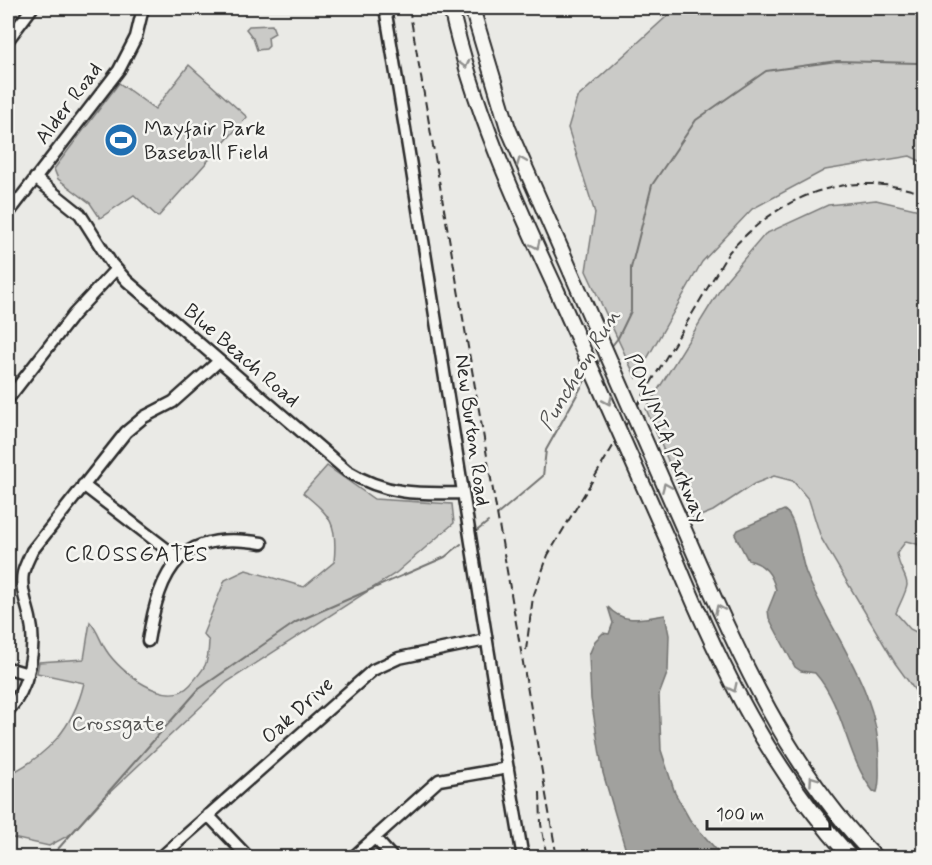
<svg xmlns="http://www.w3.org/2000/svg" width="932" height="865" viewBox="0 0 932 865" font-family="Mynerve,sans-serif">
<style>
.green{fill:#cacac7;stroke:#7a7a79;stroke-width:1.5}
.water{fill:#a1a19e;stroke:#727270;stroke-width:1.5}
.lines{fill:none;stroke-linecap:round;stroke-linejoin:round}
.stream{stroke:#727270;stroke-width:2}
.minor-casing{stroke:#2b2b2b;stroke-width:15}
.major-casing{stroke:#2b2b2b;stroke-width:18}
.minor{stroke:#f6f6f2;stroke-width:10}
.major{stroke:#f6f6f2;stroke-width:14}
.rail{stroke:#2b2b2b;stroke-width:2;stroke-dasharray:9 4.5;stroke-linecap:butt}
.major-bridge-casing{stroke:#2b2b2b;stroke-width:18;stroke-linecap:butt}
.major-bridge{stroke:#f6f6f2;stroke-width:14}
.oneway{stroke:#90908e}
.labels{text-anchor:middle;stroke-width:5;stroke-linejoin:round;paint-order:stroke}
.street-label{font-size:21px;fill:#2b2b2b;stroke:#f6f6f2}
.poi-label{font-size:21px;fill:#2b2b2b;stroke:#f6f6f2;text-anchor:start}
.park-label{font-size:21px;fill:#535352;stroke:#f6f6f2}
.water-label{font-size:22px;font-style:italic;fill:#545453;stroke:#f6f6f2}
.neighbourhood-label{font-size:22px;letter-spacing:1.5px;fill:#2b2b2b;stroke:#f6f6f2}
</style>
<rect width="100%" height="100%" fill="#eaeae6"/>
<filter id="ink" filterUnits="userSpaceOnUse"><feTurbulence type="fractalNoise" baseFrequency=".0167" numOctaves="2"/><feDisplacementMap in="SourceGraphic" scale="12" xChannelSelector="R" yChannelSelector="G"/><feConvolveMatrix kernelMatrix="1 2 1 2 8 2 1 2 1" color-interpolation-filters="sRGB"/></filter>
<g filter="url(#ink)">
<path class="green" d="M676 8H924V163L910 156 825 170 752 209 702 262 636 378 586 271 595 213 568 128 577 98Z
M272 25 275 33 268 37 269 46 266 49 257 50 253 38 246 29 249 26Z
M189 65 247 117 158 217 134 195 100 218 90 203 58 179 54 169 119 83 155 109Z
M876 200 924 211V550L917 544 906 541 897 553C898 568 907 575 907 585 906 593 899 605 896 613L910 629 924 636V703L895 663 821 538 809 500 793 481 774 476 754 484 713 511 693 519 646 409 726 280 765 234 828 205Z
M327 466 374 499 452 504 454 523 396 573 227 682 108 794 71 834 49 846 8 837V775C48 755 73 728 84 683L37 673 39 662 84 659 90 622C98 631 100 641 106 650 119 671 167 710 190 685 206 667 208 665 209 641L203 634 225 580 246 570 304 587 334 562C338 524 331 516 303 493Z"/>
<path class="water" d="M784 510C797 517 800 558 806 573 833 638 881 691 879 764 879 773 880 783 877 792L873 791C845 755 845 707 815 673L801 671 795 667 769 618 768 610 776 590C772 574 765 564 748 560L735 535 738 530Z
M608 607C624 625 642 618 665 615L669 635 668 671 659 695 661 750 675 793 690 820 722 856 630 857 626 851 603 773 591 699 589 655 595 641 603 633 609 634 613 623Z"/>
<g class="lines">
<path class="stream" d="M611 347 618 338 631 311V268L652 185 696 120 766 71 837 61 917 63 924 58
M596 365 603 356
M498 514 543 476 546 450 588 375
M474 533 488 522
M50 858 199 689 296 622 445 557 461 544"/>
<g class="minor-casing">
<path id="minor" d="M385 8C433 291 474 575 523 858
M8 40 32 8
M35 178 80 214 111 263 127 281 347 471C386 495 418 494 462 493
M8 214 119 70 136 37 143 8
M8 399 74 314 116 269
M83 485 178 558
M148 641C160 567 181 529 262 543
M8 668 28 674
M8 711C29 688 37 648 30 618 27 604 20 588 23 573 25 565 29 558 32 551L126 432 144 417 173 402 219 361
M208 815 249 858
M375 838 393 858
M160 858 373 670 399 658 486 640
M352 858 439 780 508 768"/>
</g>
<g class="major-casing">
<path id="major" d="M451 8C473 107 514 198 557 291
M472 8 508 128 571 272
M689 541C738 653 788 769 876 858
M675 557C721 669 769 767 851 858"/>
</g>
<use href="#minor" class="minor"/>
<use href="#major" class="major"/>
<path class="rail" d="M409 8 557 858
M526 650 533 597 548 555 729 252C782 194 847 168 924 194
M540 792 541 824 547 858"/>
<g class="major-bridge-casing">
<path id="major-bridge" d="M571 272 689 541
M557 291 675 557"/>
</g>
<use href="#major-bridge" class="major-bridge"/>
</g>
<defs><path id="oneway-chevron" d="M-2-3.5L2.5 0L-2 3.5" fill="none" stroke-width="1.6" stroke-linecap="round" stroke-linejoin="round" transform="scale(1.5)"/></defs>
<g class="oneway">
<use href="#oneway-chevron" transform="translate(465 64) rotate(74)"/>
<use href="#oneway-chevron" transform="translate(521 161) rotate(-112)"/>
<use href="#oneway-chevron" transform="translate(536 245) rotate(65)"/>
<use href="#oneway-chevron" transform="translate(608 401) rotate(66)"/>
<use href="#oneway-chevron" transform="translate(666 487) rotate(-113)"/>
<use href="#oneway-chevron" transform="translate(719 609) rotate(-114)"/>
<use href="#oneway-chevron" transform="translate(733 688) rotate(64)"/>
<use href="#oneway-chevron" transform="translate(813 780) rotate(-125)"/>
</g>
</g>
<defs>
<g id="stadium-disc" transform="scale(1.725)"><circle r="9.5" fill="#1f6fb2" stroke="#f6f6f2"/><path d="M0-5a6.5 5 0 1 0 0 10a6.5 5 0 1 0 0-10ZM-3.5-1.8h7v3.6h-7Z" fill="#fff"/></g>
</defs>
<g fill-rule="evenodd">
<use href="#stadium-disc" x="121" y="140"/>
</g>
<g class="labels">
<g class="street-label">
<text transform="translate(68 103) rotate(-53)" y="7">Alder Road</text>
<text transform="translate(242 355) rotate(41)" y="7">Blue Beach Road</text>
<text transform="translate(473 430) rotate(82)" y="7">New Burton Road</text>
<text transform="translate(667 438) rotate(67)" y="7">POW/MIA Parkway</text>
<text transform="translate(297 710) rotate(-42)" y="7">Oak Drive</text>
</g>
<g class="poi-label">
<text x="144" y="135">Mayfair Park<tspan x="144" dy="24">Baseball Field</tspan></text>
</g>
<g class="park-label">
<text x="118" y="730">Crossgate</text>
</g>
<g class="water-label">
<text transform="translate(578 369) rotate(-59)" y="8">Puncheon Run</text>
</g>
<g class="neighbourhood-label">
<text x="137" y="561">CROSSGATES</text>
</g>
</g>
<rect width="932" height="865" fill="none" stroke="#f6f6f2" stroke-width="30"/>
<rect x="15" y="15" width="902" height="835" fill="none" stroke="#2b2b2b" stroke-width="2" filter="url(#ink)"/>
<path d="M707 820v9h123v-9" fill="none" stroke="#2b2b2b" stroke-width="3"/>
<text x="716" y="820" font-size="18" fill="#2b2b2b" stroke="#f6f6f2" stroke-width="4.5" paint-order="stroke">100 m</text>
</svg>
